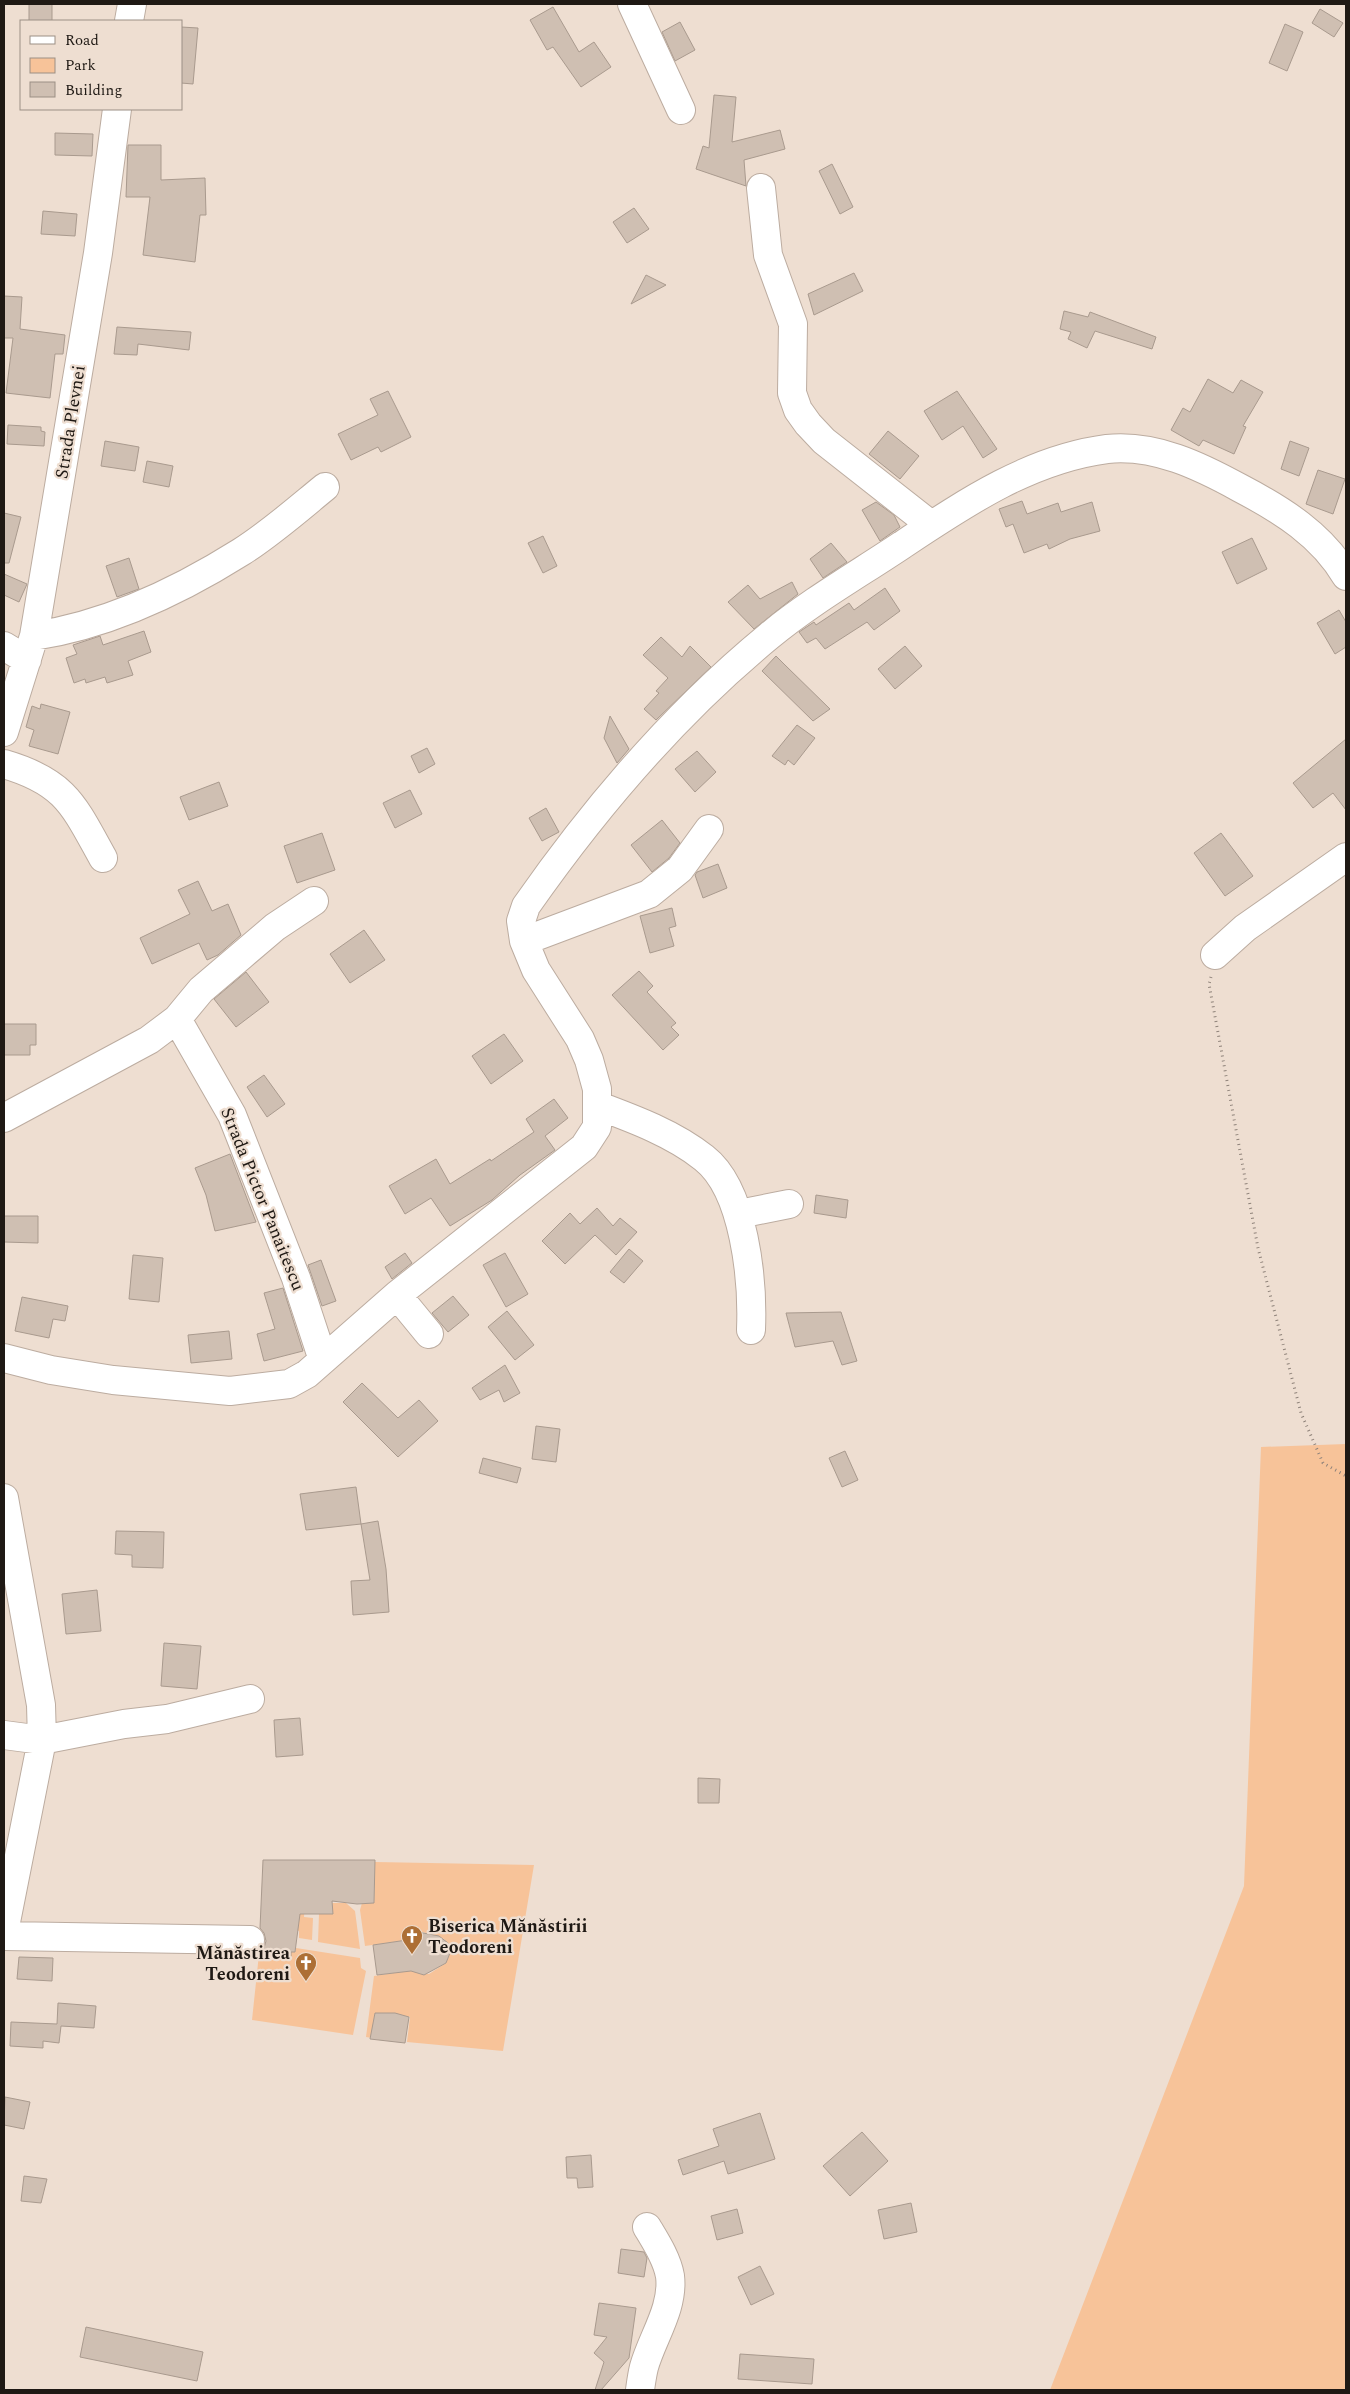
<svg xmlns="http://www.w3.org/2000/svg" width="1350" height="2394" viewBox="0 0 1350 2394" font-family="Spectral,serif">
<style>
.green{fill:#f7c399}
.building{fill:#cfbfb2;stroke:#a99a8e}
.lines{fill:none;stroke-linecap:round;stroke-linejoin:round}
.minor-casing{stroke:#bcaca0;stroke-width:30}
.path{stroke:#8f837a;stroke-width:3;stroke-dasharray:1 4;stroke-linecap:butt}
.minor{stroke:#fff;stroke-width:28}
.labels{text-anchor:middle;stroke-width:4.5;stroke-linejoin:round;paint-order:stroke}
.street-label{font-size:18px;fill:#1f1914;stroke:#eeded1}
.poi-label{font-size:18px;font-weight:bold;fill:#1f1914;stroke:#eeded1;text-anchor:start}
</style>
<rect width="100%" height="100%" fill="#eeded1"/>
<path class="green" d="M1346 1444V2390H1050L1244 1886 1261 1447Z
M375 1862 534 1865 503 2051 407 2042 410 2017 375 2013 372 2038 366 2037 374 1976 413 1970 420 1974H429L446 1963 450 1953V1948L444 1939 423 1932 414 1934 408 1940 365 1946 360 1910 362 1903 374 1902Z
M286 1899H305L304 1917 313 1918 312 1940 299 1938V1931L295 1930Z
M332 1903H346L355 1911 360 1949 318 1942 319 1914Z
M296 1948 360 1958 361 1968 366 1971 353 2035 252 2020 259 1954 290 1957 291 1952H295Z"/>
<path class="building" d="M29 4H52V21H29Z
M553 7 579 52 594 42 611 67 581 87 553 47 547 50 530 20Z
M1320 9 1343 23 1334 37 1312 23Z
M680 22 695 50 675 61 662 32Z
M1285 24 1303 32 1287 71 1269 63Z
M181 27 198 28 193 84 181 83Z
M714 95 736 97 732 142 780 130 785 149 744 160 746 186 696 169 703 146 709 148Z
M55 133 93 134 92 156 55 155Z
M128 145H161V180L205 178 206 215H200L195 262 143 255 150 197H126Z
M832 164 853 207 840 214 819 171Z
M634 208 649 229 627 243 613 222Z
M43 211 77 214 75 236 41 234Z
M854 273 863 291 814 315 808 294Z
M646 275 666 285 631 304Z
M4 296 22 297 20 329 65 335 63 354H55L50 398 6 393 13 338H4Z
M1064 311 1088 317 1090 312 1156 337 1152 349 1095 331 1087 348 1068 339 1071 332 1060 329Z
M117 327 191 332 189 350 138 344 137 355 114 354Z
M1208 379 1233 393 1241 380 1263 392 1243 426 1246 427 1234 454 1203 440 1199 446 1171 430 1183 408 1190 412Z
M388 391 411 437 381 452 378 447 351 460 338 434 378 415 370 399Z
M957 391 997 449 983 458 963 426 942 440 924 411Z
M8 425 41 427V431L45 432 44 446 7 444Z
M888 431 919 456 900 479 869 454Z
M105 441 139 447 135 471 101 466Z
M1290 441 1309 448 1299 476 1281 469Z
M147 461 173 466 169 487 143 482Z
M1318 470 1345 479 1333 514 1306 504Z
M1022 501 1027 514 1058 503 1061 512 1092 502 1100 531 1070 539 1049 549 1047 544 1024 553 1013 524 1006 527 999 509Z
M876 502 894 515 900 527 880 541 862 510Z
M4 513 21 517 9 563H4Z
M543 536 557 566 543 573 528 543Z
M1252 538 1267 569 1237 584 1222 552Z
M831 543 847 562 823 578 810 559Z
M129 558 139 589 117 597 106 566Z
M4 574 27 584 19 602 4 595Z
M792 582 798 594 754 629 728 602 748 585 760 599Z
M885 588 900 611 874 630 867 622 825 649 816 638 807 643 799 632 814 622 816 625 849 603 854 610Z
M1339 610 1346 622V647L1335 654 1317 623Z
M144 631 151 652 128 661 133 675 107 683 105 677 86 683 85 679 74 683 66 658 77 654 73 645 100 636 103 645Z
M661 637 682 657 690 646 711 667 656 720 644 709 659 693 656 691 668 678 643 655Z
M905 646 922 666 895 689 878 669Z
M776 656 785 665 830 709 813 721 762 671Z
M41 704 70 712 58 754 29 746 34 730 26 727 32 706 40 709Z
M610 716 629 749 617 763 604 738Z
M797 725 815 738 794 765 788 760 785 765 772 756Z
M1346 739V810L1333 793 1313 808 1293 783Z
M427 748 435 764 419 773 411 756Z
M697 751 716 772 695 792 675 769Z
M219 782 228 806 189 820 180 797Z
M410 790 422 814 395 828 383 803Z
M546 808 559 832 542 841 529 818Z
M662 820 680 843 669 858 652 872 631 845Z
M322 833 335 870 297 883 284 846Z
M1221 833 1253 876 1225 896 1194 853Z
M718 864 727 888 703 898 695 875 697 872Z
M198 881 212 911 228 904 241 935 218 955 207 960 199 943 152 964 140 938 190 914 178 890Z
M672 908 676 926 669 928 674 946 650 953 640 916Z
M364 930 385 960 350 983 330 954Z
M639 971 653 986 647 992 676 1023 671 1027 679 1035 663 1050 612 995Z
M246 972 269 1002 236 1027 214 999Z
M4 1024H36V1045H30V1055H4Z
M504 1034 523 1061 491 1084 472 1056Z
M264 1075 285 1104 267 1117 247 1087Z
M554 1099 568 1118 545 1136 555 1150 520 1175 492 1200 450 1226 431 1198 405 1214 389 1186 436 1159 450 1184 490 1159 491 1161 534 1132 526 1119Z
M230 1154 256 1222 215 1231 206 1195 195 1168Z
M816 1195 848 1200 846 1218 814 1213Z
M597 1208 613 1226 620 1218 637 1232 616 1255 595 1235 565 1264 542 1241 570 1213 580 1224Z
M4 1216H38V1243L4 1242Z
M629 1249 643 1261 624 1283 610 1272Z
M405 1253 412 1263 392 1279 385 1267Z
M505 1253 528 1294 506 1307 483 1265Z
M133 1255 163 1258 159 1302 129 1299Z
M321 1260 336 1301 322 1306 308 1265Z
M283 1288 303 1351 264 1361 257 1334 275 1329 264 1293Z
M453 1296 469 1315 448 1332 432 1313Z
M22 1297 68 1306 65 1321 53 1319 49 1338 15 1331Z
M507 1311 534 1345 515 1360 488 1327Z
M841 1312 857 1361 842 1365 833 1341 795 1347 786 1313Z
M229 1331 232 1359 191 1363 188 1335Z
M505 1365 520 1393 504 1402 499 1390 480 1400 472 1388Z
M362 1383 398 1418 419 1400 438 1421 398 1457 343 1402Z
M536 1426 560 1429 556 1462 532 1459Z
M845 1451 858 1480 842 1487 829 1458Z
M483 1458 521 1468 517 1483 479 1473Z
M356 1487 361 1524 306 1530 300 1494Z
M378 1521 386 1569 389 1612 353 1615 351 1581 370 1580 361 1524Z
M116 1531 164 1532 163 1568 132 1567V1555L115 1554Z
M97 1590 101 1631 66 1634 62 1594Z
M164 1643 201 1646 197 1689 161 1686Z
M300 1718 303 1755 276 1757 274 1720Z
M698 1778 720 1779 719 1803H698Z
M263 1860H375L374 1903 357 1904 332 1901 333 1914H300L295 1952H291V1957L258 1954 264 1948 266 1941 264 1933 260 1928Z
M418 1932 439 1936 448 1943 450 1953 446 1963 424 1975 411 1971 377 1975 373 1945 407 1940Z
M19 1957 53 1958 52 1981 17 1979Z
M58 2003 96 2006 94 2028 61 2026 59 2043 43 2041V2048L10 2046 11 2022 57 2024Z
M375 2013H395L409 2017 405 2043 370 2039Z
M5 2097 30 2102 24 2129 4 2125Z
M760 2113 775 2159 728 2174 724 2161 683 2175 678 2160 719 2146 713 2129Z
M862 2132 888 2161 850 2196 823 2166Z
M591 2155 593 2187 578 2188 577 2178H567L566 2157Z
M24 2176 47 2179 41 2203 21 2201Z
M911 2203 917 2232 884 2239 878 2210Z
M737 2209 743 2233 717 2240 711 2216Z
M621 2249 644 2252 647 2258 644 2277 618 2273Z
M760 2266 774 2294 751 2305 738 2277Z
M599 2303 636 2308 629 2358 601 2390H595L604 2362 594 2353 607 2337 594 2335Z
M86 2327 203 2352 197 2381 80 2357Z
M740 2354 814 2359 812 2384 738 2379Z"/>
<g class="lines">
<g class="minor-casing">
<path id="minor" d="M632 4 681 110
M129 21 132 4
M761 188 768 255 793 324 792 393 798 410 808 424 824 441 931 525
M34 636C107 625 179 591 241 552 271 533 298 509 325 487
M4 646 27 660
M4 732 34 636 98 253 117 109
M4 764C66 782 74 806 103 858
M524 941 649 894 680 869 709 829
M1215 955 1245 928 1346 857
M177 1019 232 1115 296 1278 323 1360
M599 1106C634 1119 674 1134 704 1158 745 1190 753 1281 751 1330
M4 1118 149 1040 177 1019 201 990 241 956 275 927 314 901
M739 1214 789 1204
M397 1295 429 1334
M4 1358 51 1370 113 1380 230 1391 289 1384 307 1374 397 1295 584 1147 597 1127V1089L589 1060 580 1039 536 970 524 941 521 921 526 906C596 806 674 714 769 636 810 602 857 575 902 545 965 503 1030 459 1107 449 1155 444 1200 466 1240 488 1282 510 1322 535 1346 576
M4 1498 41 1705 42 1740 4 1932
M4 1735 42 1740 124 1724 167 1719 250 1699
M4 1936 250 1940
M640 2390C641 2383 642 2375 644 2367 652 2338 674 2308 670 2276 667 2259 656 2242 647 2227"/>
</g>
<path class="path" d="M1211 977 1209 984 1258 1248 1301 1413 1323 1463 1346 1476"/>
<use href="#minor" class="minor"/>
</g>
<defs>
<g id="church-pin" transform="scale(1.125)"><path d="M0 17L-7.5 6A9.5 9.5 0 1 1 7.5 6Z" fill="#ad6f35" stroke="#eeded1"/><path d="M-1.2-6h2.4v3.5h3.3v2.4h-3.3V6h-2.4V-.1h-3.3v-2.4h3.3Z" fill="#fff"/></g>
</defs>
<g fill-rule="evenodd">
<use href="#church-pin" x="412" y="1936"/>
<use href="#church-pin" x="306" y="1963"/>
</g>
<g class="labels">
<g class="street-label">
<text transform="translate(70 422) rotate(-81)" y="6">Strada Plevnei</text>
<text transform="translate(263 1199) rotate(68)" y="6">Strada Pictor Panaitescu</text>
</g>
<g class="poi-label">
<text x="428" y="1932">Biserica Mănăstirii<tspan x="428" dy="21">Teodoreni</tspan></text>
<text x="290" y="1959" text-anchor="end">Mănăstirea<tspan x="290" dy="21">Teodoreni</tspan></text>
</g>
</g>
<rect width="1350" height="2394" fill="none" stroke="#1f1914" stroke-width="10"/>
<rect x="20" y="20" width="162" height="90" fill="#eeded1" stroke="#9b8f85"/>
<rect x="30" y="36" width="25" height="8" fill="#ffffff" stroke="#9b8f85"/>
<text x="65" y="45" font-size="15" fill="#1f1914">Road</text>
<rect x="30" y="58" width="25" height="15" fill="#f7c399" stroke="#9b8f85"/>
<text x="65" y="70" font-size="15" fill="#1f1914">Park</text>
<rect x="30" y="82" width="25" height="15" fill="#cfbfb2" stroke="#9b8f85"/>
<text x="65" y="95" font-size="15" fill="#1f1914">Building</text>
</svg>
